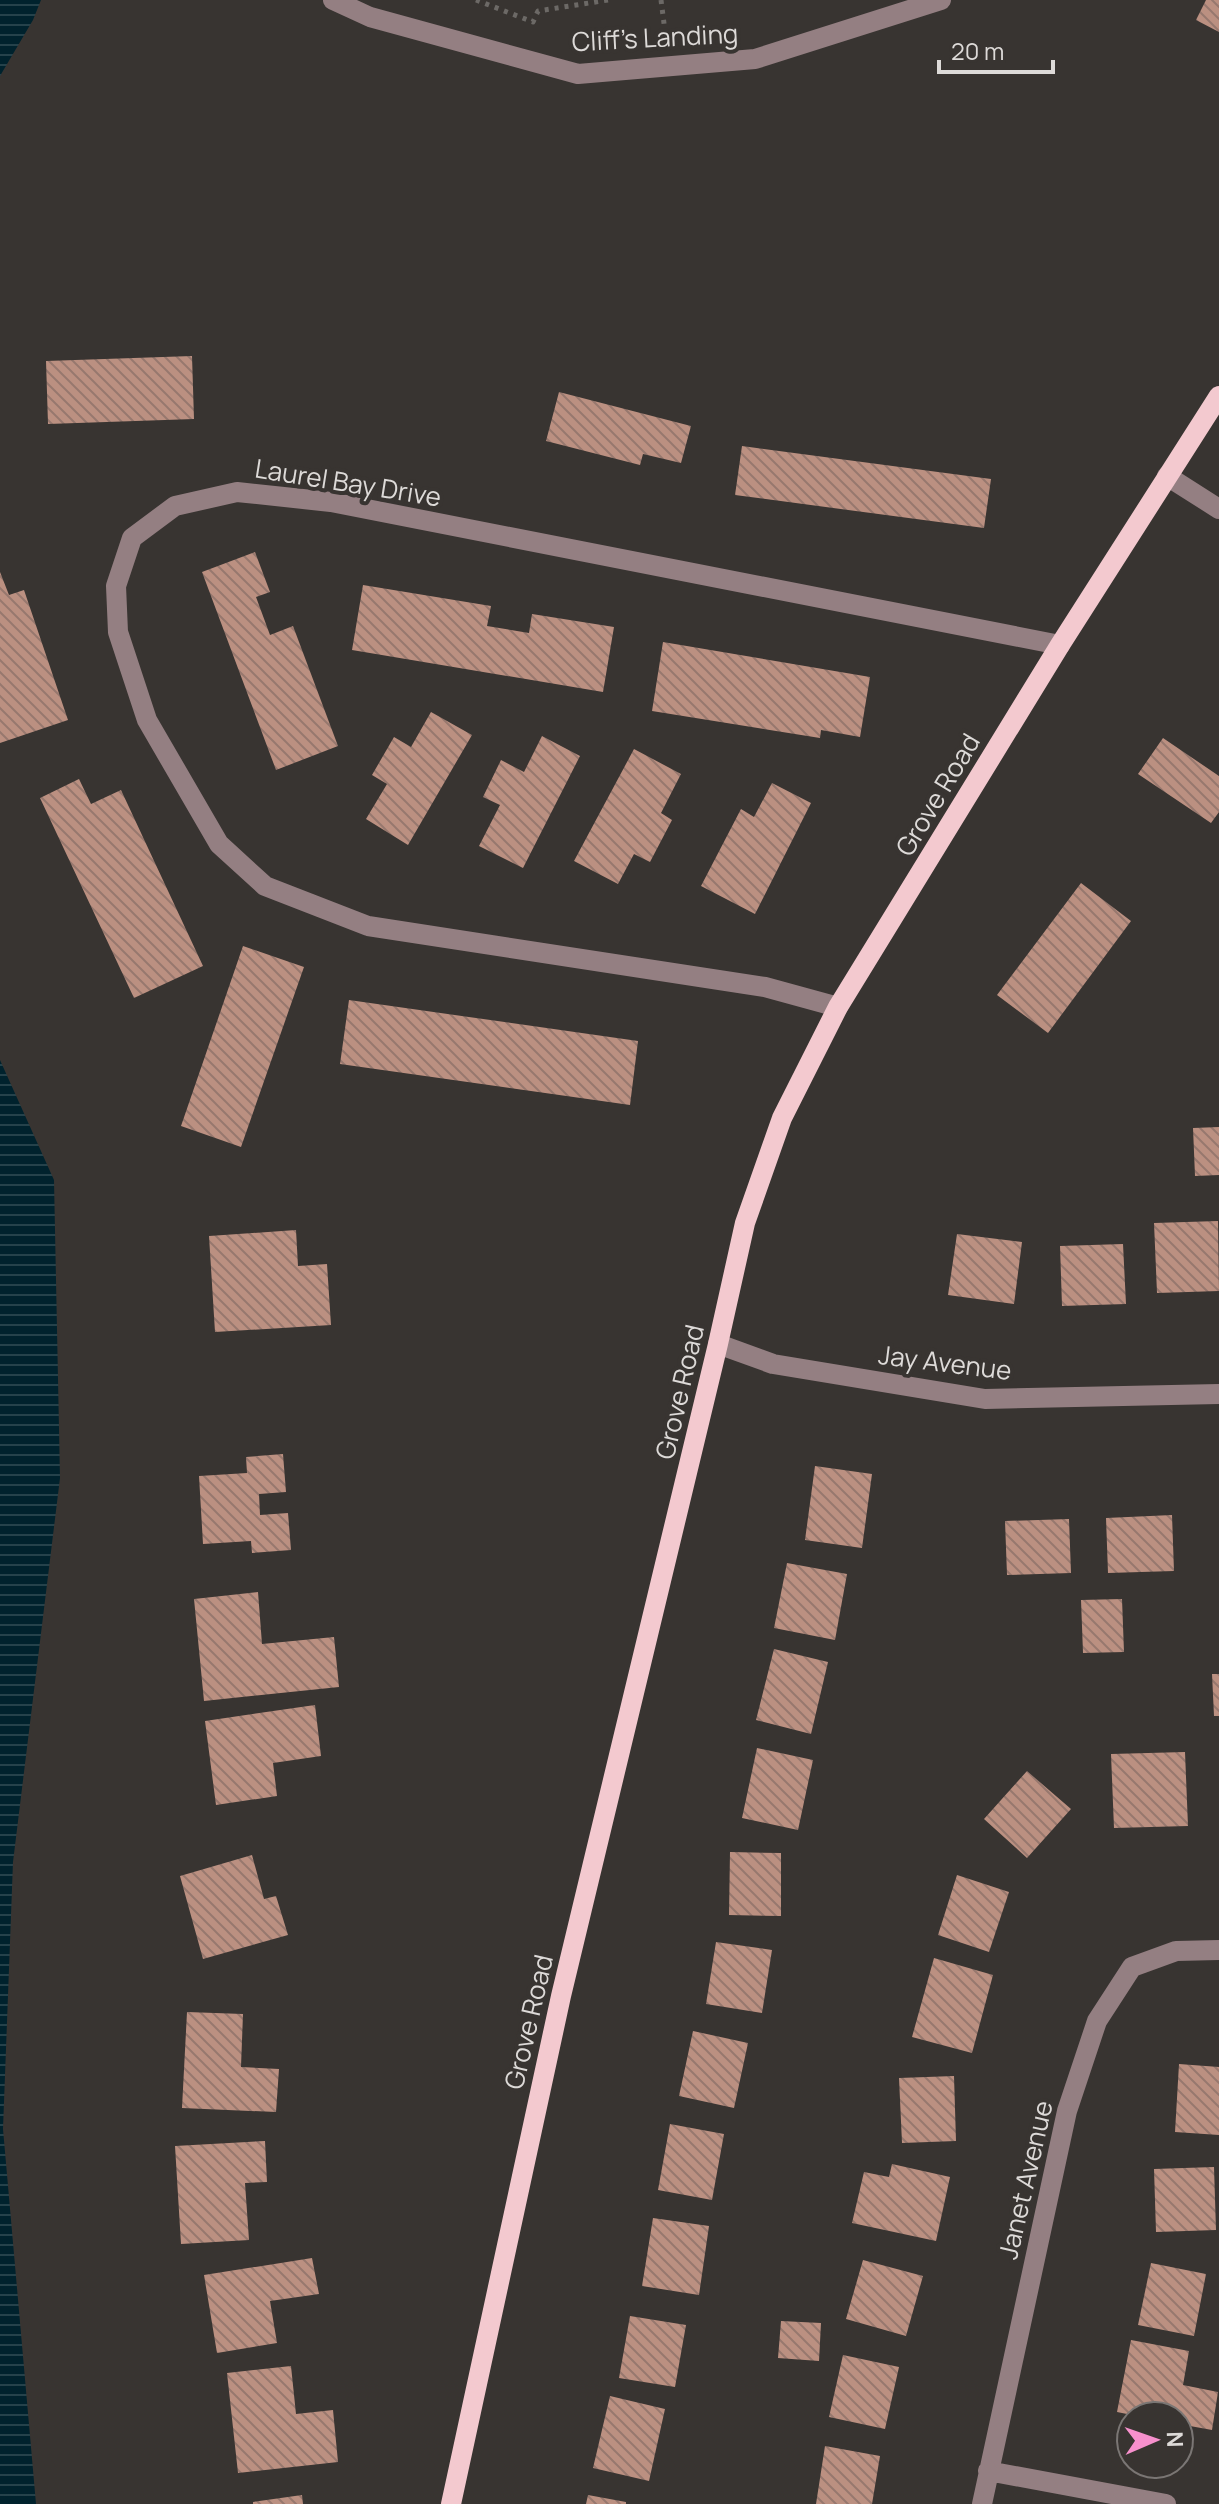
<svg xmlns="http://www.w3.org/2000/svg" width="1219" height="2504" viewBox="0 0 1219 2504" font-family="Manrope,sans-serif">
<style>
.water{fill:url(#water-rules)}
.building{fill:url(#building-back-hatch)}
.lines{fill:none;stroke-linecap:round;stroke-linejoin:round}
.path{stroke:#6c6966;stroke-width:5;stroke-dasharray:4 6;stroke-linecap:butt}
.minor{stroke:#947f82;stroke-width:20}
.major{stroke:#f3c9cf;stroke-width:20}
.labels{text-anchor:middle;stroke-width:8;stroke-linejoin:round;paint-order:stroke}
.street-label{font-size:26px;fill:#dddad8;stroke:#383431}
</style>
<defs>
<pattern id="water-rules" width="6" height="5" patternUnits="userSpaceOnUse" patternTransform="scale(2)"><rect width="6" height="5" fill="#00222d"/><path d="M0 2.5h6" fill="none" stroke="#25424b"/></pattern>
<pattern id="building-back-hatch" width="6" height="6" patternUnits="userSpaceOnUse" patternTransform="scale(2)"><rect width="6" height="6" fill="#bb9081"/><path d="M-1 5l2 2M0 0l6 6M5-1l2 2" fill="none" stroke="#97786e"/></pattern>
</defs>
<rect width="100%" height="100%" fill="#383431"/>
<path class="water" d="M0 0H41L33 20 0 76Z
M0 1060 54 1180 60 1478 13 1862 3 2129 36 2504H0Z"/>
<path class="building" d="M1206 0H1219V32L1196 20Z
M192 356 194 419 48 424 46 361Z
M559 392 691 426 681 463 643 454 640 465 546 441Z
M742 446 991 479 984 528 735 495Z
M255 552 270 592 256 597 270 635 293 626 338 746 276 770 202 572Z
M0 572 9 595 24 590 68 720 0 743Z
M363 585 491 606 487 626 529 633 532 614 614 627 603 692 352 650Z
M663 642 870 677 860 737 821 730 820 738 652 711Z
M431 712 472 735 408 845 366 819 387 784 372 775 394 737 411 747Z
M542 736 580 756 523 868 479 846 500 805 483 797 501 760 524 772Z
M1163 738 1219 776V812L1211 823 1138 774Z
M634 749 681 774 661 813 672 820 650 862 634 854 618 884 574 861Z
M79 779 91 804 121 790 203 966 134 998 40 798Z
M772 783 811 803 755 914 701 886 741 809 754 817Z
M1081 883 1131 921 1048 1033 997 995Z
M243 946 304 967 241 1147 181 1126Z
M349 1000 638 1041 630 1105 340 1064Z
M1219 1127V1175L1195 1176 1193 1128Z
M1218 1221 1219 1291 1157 1293 1154 1223Z
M296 1230 298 1266 327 1264 331 1325 215 1332 209 1236Z
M957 1234 1022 1242 1014 1304 948 1295Z
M1123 1244 1126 1304 1062 1306 1060 1246Z
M283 1454 286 1492 259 1494 260 1515 288 1513 291 1550 252 1553 251 1541 203 1544 199 1476 247 1473 246 1457Z
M815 1466 872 1474 862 1548 805 1540Z
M1172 1515 1174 1571 1108 1573 1106 1518Z
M1069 1519 1071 1573 1007 1575 1005 1521Z
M787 1563 847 1574 835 1640 774 1628Z
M258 1592 262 1644 334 1637 339 1687 204 1701 194 1599Z
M1122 1599 1124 1652 1083 1653 1081 1600Z
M774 1649 828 1662 811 1734 756 1720Z
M1212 1674H1219V1716H1214Z
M315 1705 321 1756 273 1763 277 1796 216 1805 205 1721Z
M757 1748 813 1760 798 1830 742 1818Z
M1185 1752 1188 1826 1114 1828 1111 1754Z
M1027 1771 1071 1809 1027 1858 984 1819Z
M730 1852 781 1853V1916L729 1915Z
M252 1855 264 1899 276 1896 288 1935 203 1959 180 1876Z
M957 1875 1009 1892 989 1952 938 1935Z
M716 1942 772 1950 762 2013 706 2004Z
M934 1958 993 1975 972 2053 912 2037Z
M187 2012 243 2014 241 2067 279 2069 276 2112 182 2108Z
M693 2031 748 2043 734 2108 679 2096Z
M1179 2064 1219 2067V2135L1175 2132Z
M954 2076 956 2141 902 2143 899 2078Z
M670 2124 724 2134 712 2200 658 2190Z
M265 2141 267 2182 245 2183 249 2240 181 2244 175 2146Z
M892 2164 950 2177 936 2241 852 2223 864 2172 889 2177Z
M1214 2167 1216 2230 1156 2232 1154 2169Z
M653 2218 709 2226 699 2295 642 2286Z
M312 2258 319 2294 270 2301 277 2343 217 2353 204 2275Z
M863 2260 923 2276 906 2336 846 2319Z
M1151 2263 1206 2274 1194 2336 1138 2325Z
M630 2316 686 2325 675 2387 619 2378Z
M781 2321 821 2323 819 2361 778 2358Z
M1131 2340 1189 2351 1183 2385 1218 2392 1212 2430 1179 2424V2416H1137L1117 2412Z
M843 2355 899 2367 885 2429 829 2417Z
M291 2366 296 2414 333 2410 338 2462 238 2473 227 2373Z
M610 2396 665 2409 649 2481 593 2468Z
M825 2446 880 2456 872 2504H816Z
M302 2495 303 2504H253V2502Z
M588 2495 626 2502V2504H586Z"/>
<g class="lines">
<path class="path" d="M476 0 533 22 538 11 608 0
M661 0 666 39"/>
<path class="minor" d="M333 0 370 17 578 74 755 59 941 0
M1167 476 1219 509
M838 1007 765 987 368 926 265 886 219 844 147 720 118 632 116 586 132 538 175 506 237 492 331 502 1060 645
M718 1344 773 1364 985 1399 1219 1394
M988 2471 1166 2504
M982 2504 1067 2111 1097 2021 1132 1967 1176 1951 1219 1950"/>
<path class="major" d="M451 2504 561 1996 718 1344 745 1223 782 1118 838 1007 1060 645 1219 396"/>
</g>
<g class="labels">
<g class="street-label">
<text transform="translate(655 38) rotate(-3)" y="9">Cliff's Landing</text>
<text transform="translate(348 483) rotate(9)" y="9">Laurel Bay Drive</text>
<text transform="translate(938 795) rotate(-59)" y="9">Grove Road</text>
<text transform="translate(945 1363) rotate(7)" y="9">Jay Avenue</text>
<text transform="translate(680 1392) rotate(-77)" y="9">Grove Road</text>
<text transform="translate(529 2022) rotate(-77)" y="9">Grove Road</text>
<text transform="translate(1026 2180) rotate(-77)" y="9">Janet Avenue</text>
</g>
</g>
<g transform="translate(1155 2440) rotate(88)"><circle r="38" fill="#383431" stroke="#7a7674" stroke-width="2"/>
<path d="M0-6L14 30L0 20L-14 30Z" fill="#f790cd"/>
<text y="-12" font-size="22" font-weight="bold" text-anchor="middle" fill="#dddad8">N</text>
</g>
<path d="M939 60v12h114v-12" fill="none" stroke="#dddad8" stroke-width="4"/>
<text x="951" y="60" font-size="24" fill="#dddad8" stroke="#383431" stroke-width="6" paint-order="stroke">20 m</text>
</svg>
